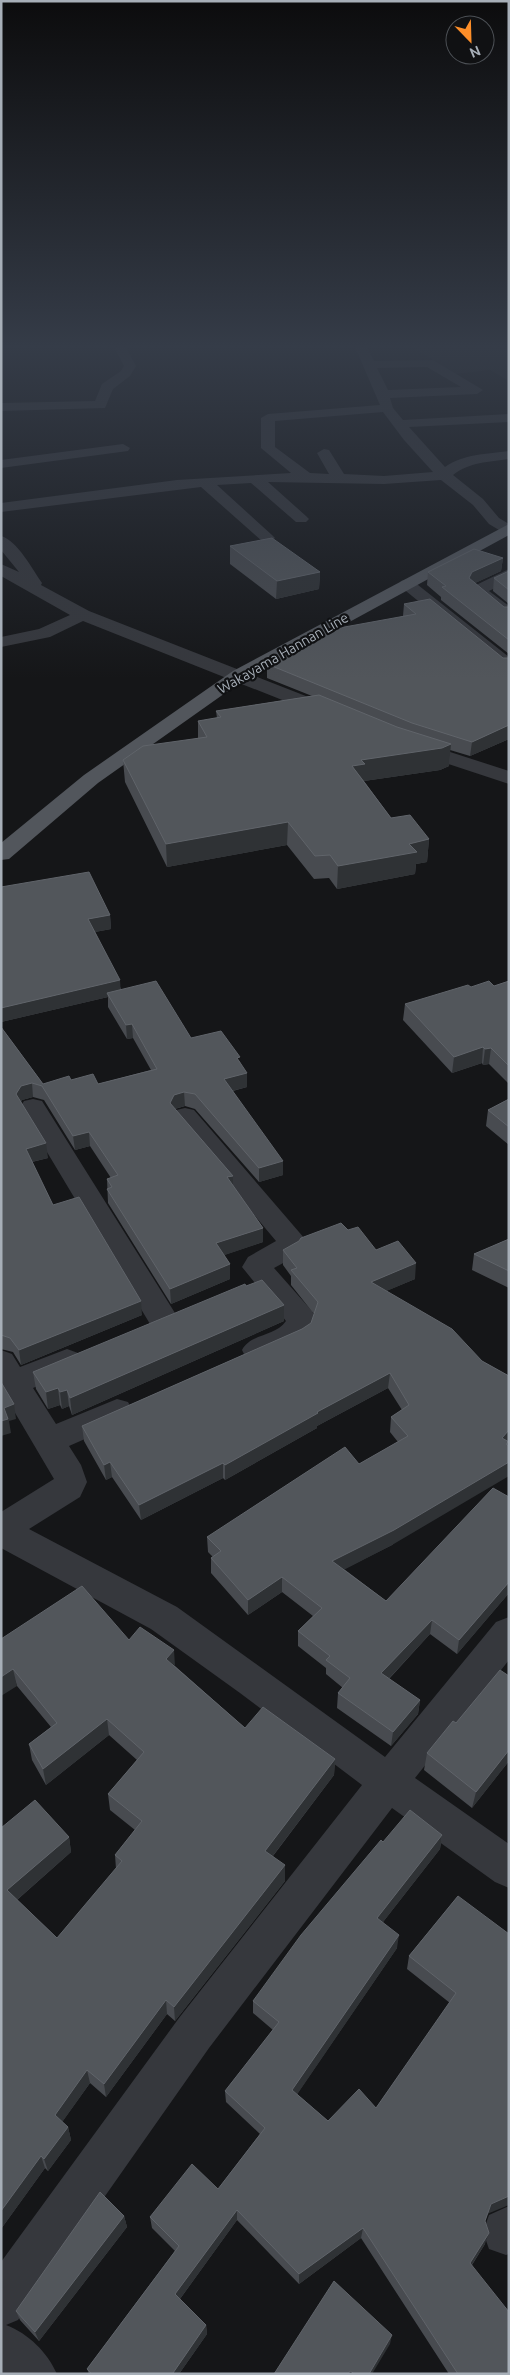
<svg xmlns="http://www.w3.org/2000/svg" width="510" height="2375" viewBox="0 0 510 2375" font-family="Ubuntu,sans-serif">
<style>
.built{fill:#212225}
.lines{fill:none;stroke-linecap:round;stroke-linejoin:round}
.minor{fill:#36383d;fill-rule:evenodd}
.major{fill:#52565c;fill-rule:evenodd}
.wall{fill:#484b50}
.shaded-wall{fill:#2f3235}
.building{fill:#52565b;stroke:#60646a}
.labels{text-anchor:middle;stroke-width:4.5;stroke-linejoin:round;paint-order:stroke}
.far-street-label{font-size:14px;fill:#a7afb8;stroke:#101113}
</style>
<rect width="100%" height="100%" fill="#151618"/>
<path class="built" d="M412 347H509V381L490 370 456 374Z"/>
<g class="lines">
<path class="minor" d="M114 347H126L136 366 130 376 113 389 105 408 1 411V403L95 401 102 384 121 371 124 366Z
M355 347H367L374 361 433 360 483 390 477 394 390 398 393 408 403 420 509 414V422L409 427 445 467C463 454 487 454 509 451V459C489 462 469 462 453 475L483 499 499 518 509 524V536L489 524 473 505 441 480 384 484 268 482 306 516 309 519 306 522H296L251 483 217 485 272 535 275 538 267 543 262 541 201 487 1 512V503L177 480 291 473 261 448V418L268 414 380 405ZM427 367 461 387 388 390 377 368ZM383 412 404 440 433 472 384 476 344 474 329 450 324 449 317 453 329 474 310 473 275 447V421Z
M123 444 130 448 128 451 1 468V460Z
M1 536C17 540 33 570 42 583L41 585 89 611 339 709 341 713 339 717H325L83 621 50 637 1 647V637L39 629 70 615 1 576V564L19 572 1 550Z
M509 569V581L489 591 509 606V619L503 618 470 591 472 587Z
M407 579 413 581 509 657V671L503 670 401 587 399 584 401 581Z
M413 740 509 771V784L406 750 403 746 406 742Z
M33 1099 42 1101 175 1313 179 1321 175 1329 164 1332 153 1329 20 1107 24 1101Z
M185 1108 194 1110 305 1239 298 1255 274 1268 312 1311 316 1319 315 1325 302 1343 257 1362 246 1358 242 1350C251 1333 275 1337 286 1321L242 1267 248 1257 276 1241 176 1122 172 1116 176 1110Z
M67 1349 78 1353 82 1361 78 1369 33 1388 56 1424 117 1399 128 1402 133 1411 128 1420 69 1446 81 1465 87 1482 80 1497 29 1529 177 1607 385 1757 496 1622 509 1617V1660L415 1778 509 1844V1888L495 1882 392 1808 209 2048 18 2320 6 2325C29 2334 47 2352 57 2374H1V2262L179 2018 362 1785 240 1693 151 1629 1 1548V1512L54 1479 1 1389V1350L12 1354 20 1367Z
M509 2206V2254L506 2255 489 2249 483 2232 489 2215Z"/>
<path class="major" d="M509 524V535L245 679 98 783 9 859 1 860V843L84 775 233 671Z"/>
</g>
<path class="wall" d="M230 546 320 572 319 589 276 599 230 564Z
M503 558 501 571 475 583 504 607H509V654L451 608 441 600V597L427 585 428 572Z
M509 571V604L493 591 494 578Z
M404 604 503 658H509V739L470 756 450 750 449 766 440 770 364 781 391 818 429 839 427 862 416 864 415 874 337 889 329 878 314 879 287 845 167 867 125 782 123 760 198 738V721L217 718 216 711 312 696 267 678V664L403 616Z
M1 887 110 915 111 929 95 932 121 989 191 1038 240 1062 247 1087 233 1091 283 1175 259 1182 195 1109 185 1106 175 1109 233 1176V1186L263 1228V1242L224 1255 230 1264V1279L171 1304 108 1203 107 1179 111 1178 90 1146 75 1150 44 1100 33 1097 22 1100 21 1102 48 1158 32 1162 53 1205 142 1315 21 1365 13 1352 1 1349V1027L43 1084 71 1080 98 1084 151 1070 133 1038 127 1039 108 1007V997L1 1022Z
M509 981V1084L489 1064 483 1065 482 1063 452 1073 403 1020 405 1004 471 987 494 986Z
M509 1099V1145L486 1126 488 1110Z
M348 1230 415 1279 386 1291 482 1361 509 1376 508 1446 392 1545 344 1569 386 1601 509 1497V1593L457 1654 430 1634 389 1679 420 1700 418 1714 391 1746 337 1708 338 1693 343 1688 326 1674V1668L298 1646V1631L313 1616 282 1592 248 1615 211 1573V1558L213 1557 208 1552 207 1537 359 1464 398 1442 390 1432 391 1417 402 1410 388 1388 317 1426V1428L225 1480 223 1478 141 1520 112 1477 106 1480 84 1441 82 1426 302 1329 311 1323 314 1314 291 1285V1276L283 1265V1250Z
M509 1239V1288L472 1270 474 1254Z
M246 1286 284 1321 72 1415 69 1406 62 1409 60 1405 48 1409 36 1389 33 1372Z
M1 1639 129 1640 175 1666 245 1728 335 1759 334 1775 273 1856 285 1881 175 2021 167 2014 106 2097 90 2083 62 2122 68 2127 71 2140 48 2171 45 2168 1 2229V1828L69 1837 71 1852 17 1900 57 1938 116 1869 115 1855 135 1830 110 1810 108 1794 137 1760 109 1735 46 1785 32 1760 29 1744 51 1727 17 1686Z
M509 1676V1761L472 1808 424 1770 427 1753 456 1723Z
M442 1835 440 1849 383 1922 397 1948 297 2094 328 2121 376 2108 450 2003 407 1969 409 1956 458 1896 487 2214 485 2221V2244L472 2265 509 2374H449L361 2238 299 2284 237 2220 180 2299 206 2325 207 2334 179 2374H89L87 2369 175 2251 152 2228 150 2217 218 2189 260 2134 226 2102 225 2091 273 2030 253 2013V2001L383 1842Z
M124 2216 127 2227 39 2341 20 2320 16 2311Z"/>
<path class="shaded-wall" d="M503 558 501 571 471 585 469 578 472 572Z
M320 572 319 589 276 599 277 581Z
M509 725V739L470 756 472 742Z
M451 744 449 766 440 770 364 781 352 766 361 760Z
M288 822 287 845 167 867 166 844Z
M429 839 427 862 416 864 415 874 337 889 338 866 409 844Z
M110 915 111 929 89 933 88 919Z
M120 980 121 994 107 993 108 997 1 1022V1008Z
M132 1024 133 1038 127 1039 126 1025Z
M483 1047 482 1063 452 1073 454 1057Z
M491 1048 489 1064 483 1065 485 1049Z
M247 1073V1087L224 1093V1079Z
M32 1083 33 1097 22 1100 18 1108 16 1094 21 1086Z
M184 1092 185 1106 174 1109 170 1103 174 1095Z
M89 1132 90 1146 75 1150 73 1136Z
M46 1143 48 1158 27 1163 26 1149Z
M283 1161V1175L259 1182V1168Z
M233 1176V1190L227 1177Z
M263 1228V1242L216 1258V1243Z
M416 1263 415 1279 370 1298 371 1282Z
M230 1264V1279L171 1304 170 1289Z
M141 1301 142 1315 21 1365 19 1350Z
M284 1305V1321L72 1415 70 1398Z
M390 1373 388 1388 317 1426V1428L225 1480V1465L317 1412Z
M58 1388 60 1405 48 1409 46 1392Z
M67 1390 69 1406 62 1409 60 1392Z
M14 1404 16 1419 9 1421 11 1433 1 1436V1421L4 1408Z
M509 1430V1444L506 1457 502 1438Z
M509 1453V1476L392 1545 332 1576V1561Z
M110 1462 112 1477 106 1480 104 1465Z
M223 1463V1478L141 1520 139 1505Z
M282 1577V1592L248 1615V1600Z
M509 1582V1593L457 1654 459 1640Z
M432 1620 430 1634 380 1688 381 1673Z
M174 1650 175 1666 166 1659Z
M13 1669 17 1686 1 1696V1677Z
M420 1700 418 1714 391 1746 393 1732Z
M107 1719 109 1735 46 1785 43 1769Z
M509 1750V1761L472 1808 476 1792Z
M335 1759 334 1775 265 1866V1851Z
M442 1835 440 1849 376 1931 377 1918Z
M69 1837 71 1852 11 1905 7 1890Z
M285 1865V1881L175 2021 174 2007Z
M399 1935 397 1948 292 2102V2090Z
M166 2000 167 2014 106 2097 104 2084Z
M87 2070 90 2083 58 2128 55 2115Z
M68 2127 71 2140 48 2171 44 2159Z
M41 2156 45 2168 1 2229V2211Z
M509 2196V2205L487 2214 491 2204Z
M237 2210V2220L177 2303 175 2294Z
M124 2216 127 2227 39 2341 35 2332Z
M363 2228 361 2238 299 2284V2274Z
M489 2233 485 2244 467 2272 470 2263Z
M206 2325 207 2334 179 2374H173V2373Z
M392 2335 390 2344 372 2374H369Z"/>
<path class="building" d="M272 538 320 572 277 581 230 546Z
M474 549 503 558 472 572 469 578 504 607H509V640L452 595 442 587 446 586 428 572Z
M509 571V590L494 578Z
M430 599 503 658H509V725L472 742 412 723 267 664 317 632 416 614 404 604Z
M319 695 397 727 451 744 442 748 361 760 365 764 352 766 391 818 410 815 429 839 409 844 417 852 338 866 330 855 315 856 288 822 166 844 123 760 143 746 207 737 198 721 221 717 216 711Z
M89 872 110 915 88 919 120 980 1 1008V887Z
M156 981 191 1038 221 1031 240 1057 237 1058 247 1073 224 1079 283 1161 259 1168 195 1094 184 1092 174 1095 170 1103 233 1176 227 1177 263 1228 216 1243 230 1264 170 1289 107 1189 112 1187 107 1179 118 1175 89 1132 73 1136 42 1086 32 1083 21 1086 16 1094 46 1143 26 1149 53 1205 79 1197 141 1301 19 1350 10 1338 1 1335V1027L43 1084 69 1076 71 1080 93 1074 98 1084 157 1069 132 1024 126 1025 107 993Z
M489 981 494 986 509 981V1066L491 1048 485 1049 483 1047 454 1057 405 1004 468 985 471 987Z
M509 1099V1127L488 1110Z
M341 1223 348 1230 358 1227 376 1250 398 1241 416 1263 371 1282 452 1329 482 1361 509 1376V1430L502 1438 509 1442 506 1444 509 1446V1462L394 1530 332 1561 386 1601 493 1488 509 1497V1582L459 1640 432 1620 381 1673 420 1700 393 1732 338 1693 350 1678 326 1660 330 1656 298 1631 322 1608 282 1577 248 1600 211 1558 221 1551 207 1537 345 1447 359 1464 408 1436 391 1417 409 1405 390 1373 317 1412 318 1413 225 1465 223 1463 139 1505 110 1462 104 1465 82 1426 302 1329 311 1323 318 1302 291 1270 297 1268 283 1250 299 1241 301 1238Z
M509 1239V1271L474 1254Z
M262 1280 284 1305 70 1398 67 1390 60 1392 58 1388 46 1392 33 1372 245 1284 246 1286Z
M1 1382 14 1404 4 1408 8 1419 1 1421Z
M82 1586 129 1640 140 1627 174 1650 166 1659 245 1728 263 1707 335 1759 265 1851 285 1865 174 2007 166 2000 104 2084 87 2070 55 2115 68 2127 44 2159 41 2156 1 2211V1828L35 1800 69 1837 7 1890 57 1938 122 1861 115 1855 142 1821 108 1794 144 1752 107 1719 43 1769 29 1744 57 1723 13 1669 1 1677V1639Z
M500 1670 509 1676V1750L476 1792 427 1753 453 1721 456 1723Z
M410 1810 442 1835 377 1918 399 1935 292 2090 328 2121 359 2089 376 2108 456 1993 409 1956 458 1896 509 1934V2196L491 2204 485 2221 489 2233 470 2263 509 2312V2374H458L363 2228 299 2274 237 2210 175 2294 206 2325 173 2373 174 2374H92L87 2369 179 2246 150 2217 192 2164 218 2189 265 2128 225 2091 279 2022 253 2001 301 1935 381 1840 383 1842Z
M100 2192 124 2216 35 2332 16 2311Z
M334 2281 392 2335 369 2374H355L350 2371 348 2374H274Z"/>
<linearGradient id="sky" x2="0" y2="1"><stop stop-color="#0c0c0d"/><stop offset="0.51" stop-color="#353c48"/><stop offset="1" stop-color="#353c48" stop-opacity="0"/></linearGradient>
<rect width="510" height="679" fill="url(#sky)"/>
<g class="labels">
<g class="far-street-label">
<text transform="translate(283 653) rotate(-30)" y="5">Wakayama Hannan Line</text>
</g>
</g>
<rect width="510" height="2375" fill="none" stroke="#a7afb8" stroke-width="5"/>
<g transform="translate(470 40) rotate(157)"><circle r="24" fill="#101113" stroke="#4c5055"/>
<path d="M0-4L9 19L0 12L-9 19Z" fill="#fc8e29"/>
<text y="-8" font-size="14" font-weight="bold" text-anchor="middle" fill="#a7afb8">N</text>
</g>
</svg>
